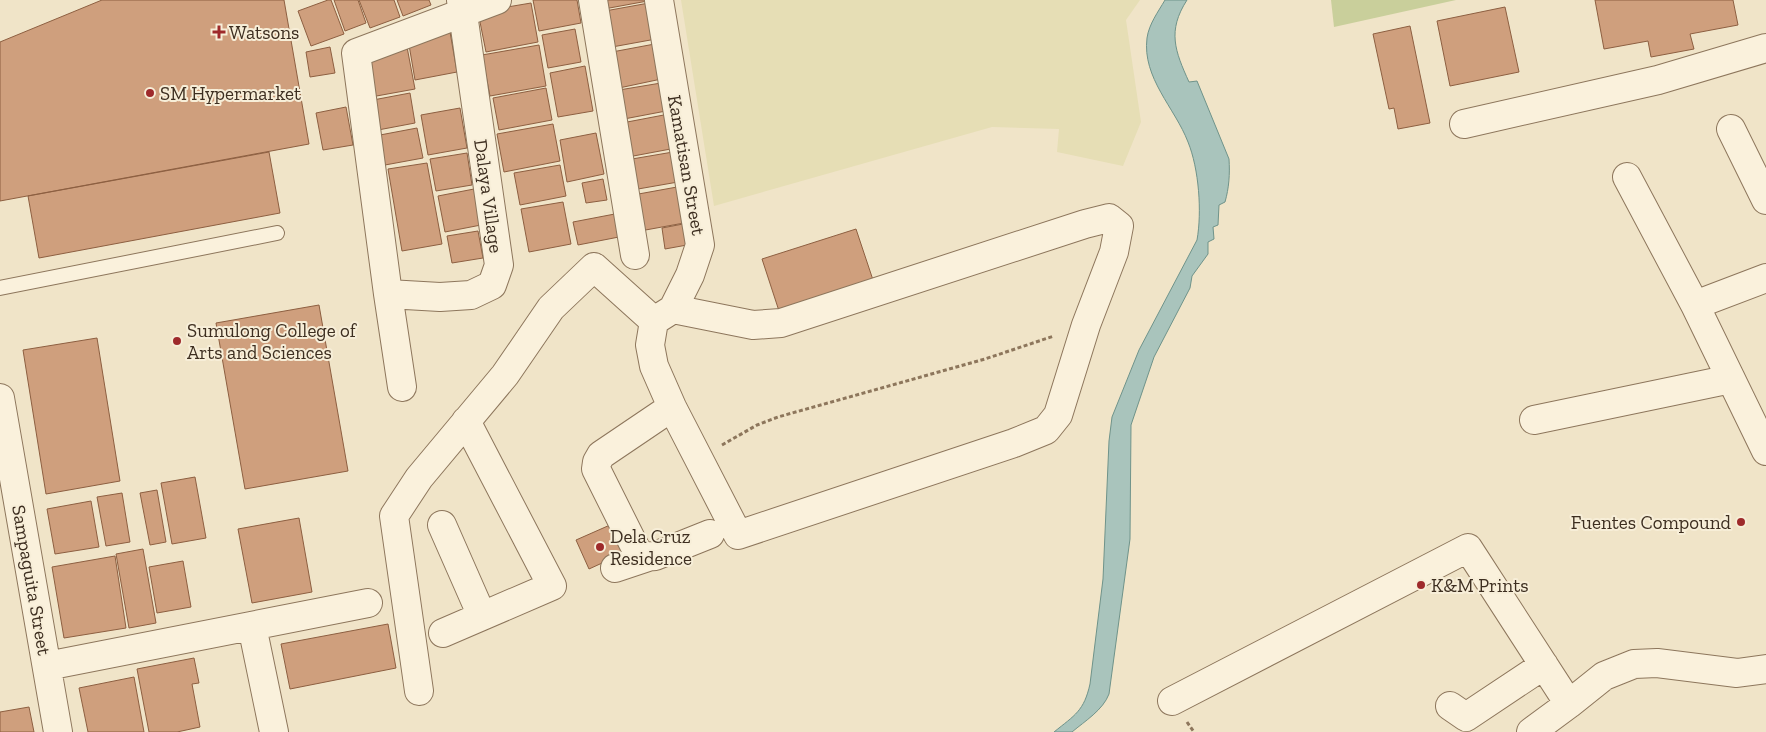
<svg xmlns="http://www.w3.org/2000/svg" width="1766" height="732" viewBox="0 0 1766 732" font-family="'Zilla Slab',serif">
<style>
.farmland{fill:#e6deb5}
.green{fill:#c9cf9b}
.water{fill:#a9c4bc;stroke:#6f938a}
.building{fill:#cf9f7d;stroke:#8d5f41}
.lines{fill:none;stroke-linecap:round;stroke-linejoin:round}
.lane-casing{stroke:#8d765c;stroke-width:16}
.street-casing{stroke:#8d765c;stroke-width:30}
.path{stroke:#8d765c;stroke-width:3;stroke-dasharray:4 2.5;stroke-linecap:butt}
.lane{stroke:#faf1dc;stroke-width:14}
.street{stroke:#faf1dc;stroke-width:28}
.poi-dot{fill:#9e2a2b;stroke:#f7eed8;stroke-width:2}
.labels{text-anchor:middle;stroke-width:4;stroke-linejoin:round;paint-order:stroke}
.poi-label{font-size:19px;fill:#3d2e20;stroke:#f7eed8;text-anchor:start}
.street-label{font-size:19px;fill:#3d2e20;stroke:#f7eed8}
</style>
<rect width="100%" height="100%" fill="#f0e4c8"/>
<path class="farmland" d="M681 0H1140L1126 20 1141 122 1123 166 1057 152 1059 129 992 127 714 206Z"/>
<path class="green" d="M1331 0H1456L1334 27Z"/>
<path class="water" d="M1165 0H1187C1167 31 1175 51 1189 82L1197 81 1229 159C1230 174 1229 188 1225 202L1219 205 1218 225 1213 227 1214 239 1208 242V254L1192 276 1190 288 1154 357 1131 425 1130 539 1109 694C1103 710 1085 721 1072 732H1054C1075 715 1084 711 1090 684L1103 579 1109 441 1112 417 1139 350 1197 240C1202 212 1199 169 1188 142 1175 108 1142 78 1147 38 1149 24 1158 12 1165 0Z"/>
<path class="building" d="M102 0H284L309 144 0 201V42Z
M328 0H331L344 34 311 46 298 11Z
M334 0H358L366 23 345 31Z
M359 0H394L400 17 370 28Z
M397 0H429L431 5 403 16Z
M533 0H577L581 23 539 31Z
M602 0H653L604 9Z
M1595 0H1733L1738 25 1690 34 1694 49 1651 57 1648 41 1604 49Z
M531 3 538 42 486 52 478 12Z
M649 3 656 39 612 47 605 11Z
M1505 7 1519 72 1450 86 1437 21Z
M1410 26 1430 123 1398 129 1394 108 1389 109 1373 34Z
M575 29 581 62 548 68 542 35Z
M450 32 457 72 415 80 408 39Z
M660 43 666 78 619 88 612 52Z
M539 45 546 86 490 96 482 55Z
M330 47 335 73 310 77 306 52Z
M407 47 415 89 371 97 364 55Z
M585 66 593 111 558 117 550 73Z
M661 83 666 111 624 119 619 90Z
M546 88 552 120 499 130 493 98Z
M410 93 415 123 378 130 373 100Z
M346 107 353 145 323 150 316 113Z
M460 108 467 148 428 155 421 115Z
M669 114 676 148 628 157 622 123Z
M553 124 560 161 504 172 497 134Z
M417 128 423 158 385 165 380 135Z
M596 133 604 174 567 182 560 140Z
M269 152 280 213 39 258 28 196Z
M673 152 678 182 638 189 632 159Z
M467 153 472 185 436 191 430 159Z
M427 163 442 244 402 251 388 169Z
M560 165 566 196 520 205 514 173Z
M603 179 607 200 586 203 582 183Z
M677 187 684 223 640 231 633 195Z
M474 189 481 225 445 232 438 196Z
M563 202 571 244 529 252 521 209Z
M620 213 624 236 578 245 573 222Z
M683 224 687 245 665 249 662 228Z
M856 229 874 283 780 314 762 259Z
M478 231 483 258 452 263 447 236Z
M319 305 348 471 245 489 216 323Z
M97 338 120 481 46 494 23 350Z
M195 477 206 538 172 544 161 483Z
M157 490 166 542 150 545 140 493Z
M122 493 130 542 106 546 97 497Z
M91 501 99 547 55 554 47 509Z
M299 518 312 592 252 603 238 529Z
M610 525 624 553 589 569 576 540Z
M143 549 156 623 129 628 116 554Z
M115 556 126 628 64 638 52 567Z
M183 561 191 607 157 613 149 567Z
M388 624 396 668 290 689 281 644Z
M194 658 199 683 192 684 200 727 177 732H149L137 669Z
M134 677 144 732H88L79 688Z
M29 707 34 732H0V712Z"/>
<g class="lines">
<g class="lane-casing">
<path id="lane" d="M0 288 277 233"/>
</g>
<g class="street-casing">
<path id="street" d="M593 0 635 255
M659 0 700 245 690 275 673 309 654 321 650 345 654 366 672 407 738 535 1014 443 1046 430 1058 415 1086 325 1114 252 1119 226 1109 218 1085 224 781 323 753 325 673 309
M1464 124 1658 80 1766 48
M1731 129 1766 200
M1627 177 1695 305 1766 451
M388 294 440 297 471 295 492 285 499 265 461 0
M1695 305 1766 278
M402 387 388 294 356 53 497 0
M0 398 58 732
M672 407 601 455 597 462 596 469 636 549C642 556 646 557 655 556L710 534
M1534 420 1731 379
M442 525 482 616
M615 568 648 557
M252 626 274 732
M443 633 552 586 466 421
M47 666 368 603
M419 691 394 516 419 478 505 375 551 308 594 267 654 321
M1172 701 1468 548 1569 704
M1450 706 1466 717 1544 665
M1531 732 1569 704 1604 676 1634 664 1657 663 1737 673 1766 669"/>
</g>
<path class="path" d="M722 445 757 425 778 417 985 359 1054 336
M1187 722 1194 732"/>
<use href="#lane" class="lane"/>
<use href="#street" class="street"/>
</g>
<g class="poi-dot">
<path d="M216.5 24.5h5v5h5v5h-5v5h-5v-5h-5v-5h5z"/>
<circle cx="150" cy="93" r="5"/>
<circle cx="177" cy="341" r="5"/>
<circle cx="1741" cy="522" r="5"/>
<circle cx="600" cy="547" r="5"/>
<circle cx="1421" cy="585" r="5"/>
</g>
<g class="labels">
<g class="poi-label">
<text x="229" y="39">Watsons</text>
<text x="160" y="100">SM Hypermarket</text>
<text x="187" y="337">Sumulong College of<tspan x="187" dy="22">Arts and Sciences</tspan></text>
<text x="1731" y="529" text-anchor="end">Fuentes Compound</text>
<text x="610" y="543">Dela Cruz<tspan x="610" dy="22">Residence</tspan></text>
<text x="1431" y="592">K&amp;M Prints</text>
</g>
<g class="street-label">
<text transform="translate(687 165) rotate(80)" y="7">Kamatisan Street</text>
<text transform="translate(489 196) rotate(82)" y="7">Dalaya Village</text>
<text transform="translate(32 580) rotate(80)" y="7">Sampaguita Street</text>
</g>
</g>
</svg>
